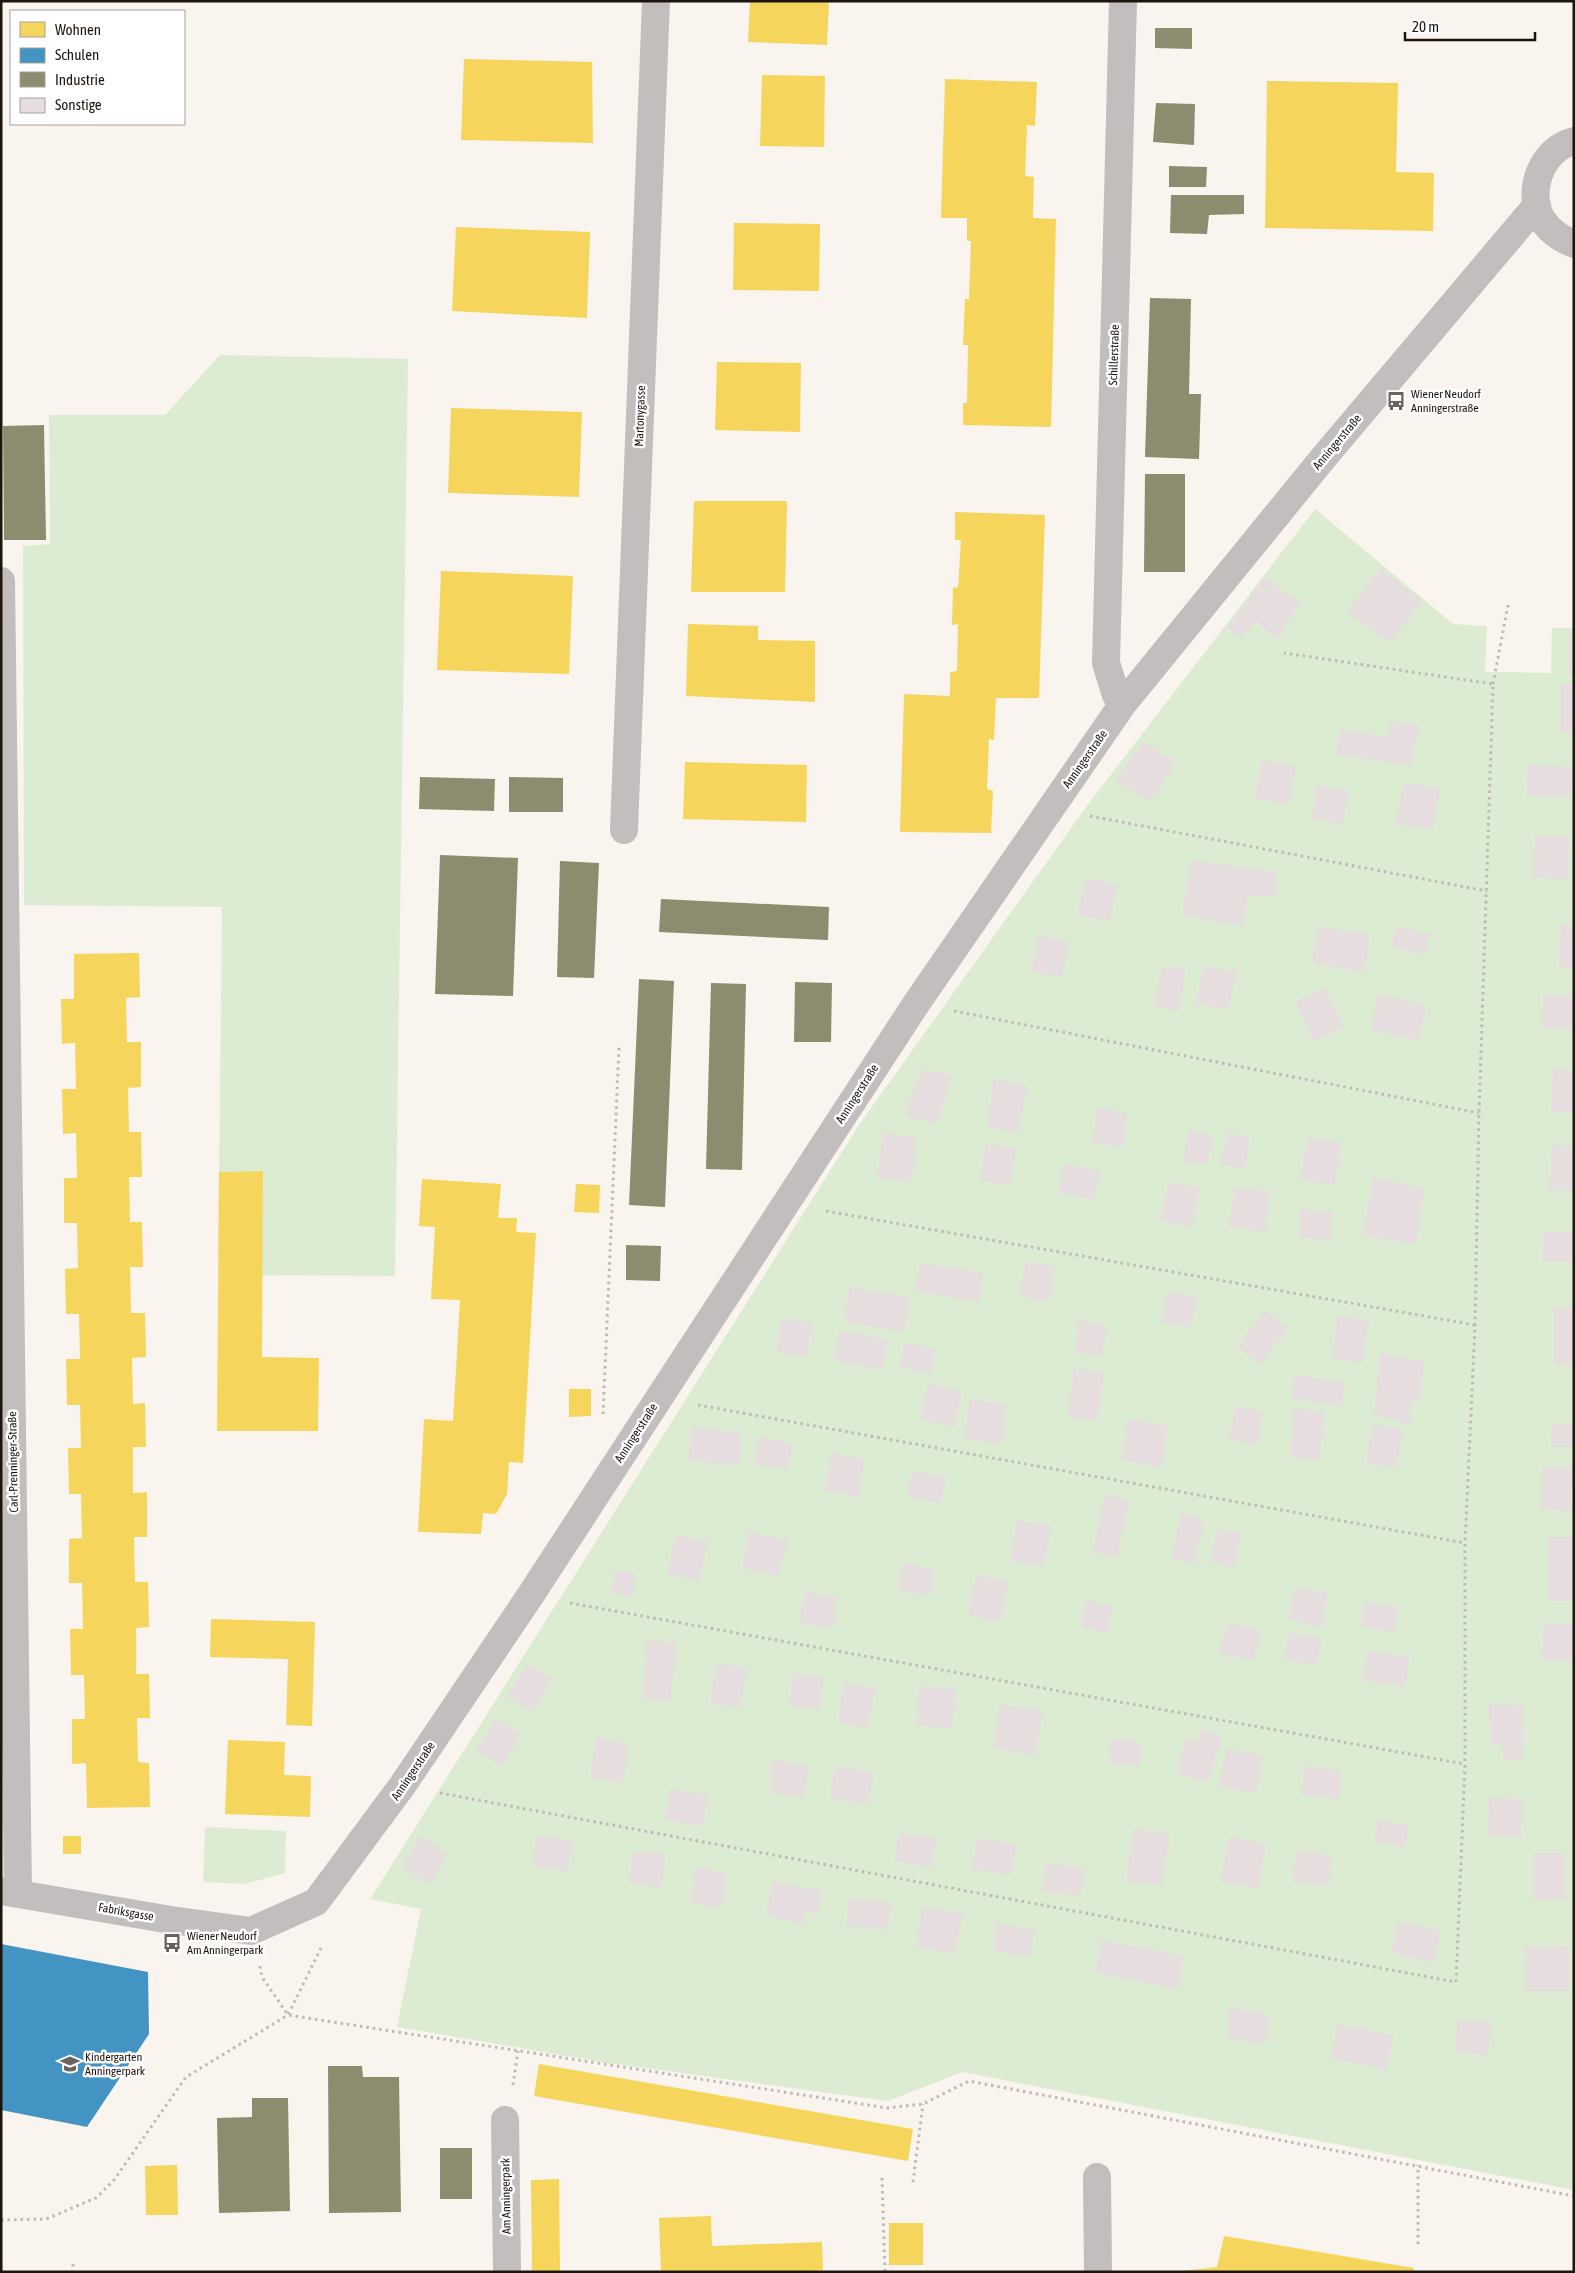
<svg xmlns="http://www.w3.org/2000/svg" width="1575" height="2273" viewBox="0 0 1575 2273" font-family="'Asap Condensed',sans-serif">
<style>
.green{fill:#dbecd3}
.homes{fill:#f6d55c}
.schools{fill:#4393c3}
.industry{fill:#8c8c6e}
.building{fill:#e6ddde}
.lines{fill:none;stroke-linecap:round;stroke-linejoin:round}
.path{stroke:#beb9b8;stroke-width:3;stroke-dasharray:2.5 4;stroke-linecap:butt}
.minor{stroke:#c2bebe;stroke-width:28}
.labels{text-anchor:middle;stroke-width:5;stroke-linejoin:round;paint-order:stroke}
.street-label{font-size:12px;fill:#1d140d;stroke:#fff}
.poi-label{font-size:12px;fill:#1d140d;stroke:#fff;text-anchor:start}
</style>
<rect width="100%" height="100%" fill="#faf4ee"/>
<path class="green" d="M220 355 408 359 395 1276 218 1275 222 907 24 905 23 546 50 544 49 415H165Z
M1315 509 1453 624 1487 626 1485 672 1551 673 1552 628H1574V2190L962 2072 888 2101 608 2063 397 2027 421 1909 370 1899 861 1122 1089 803Z
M205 1827 286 1831 285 1873 245 1884 203 1882Z"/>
<path class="homes" d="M750 1H829L827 45 748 42Z
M464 59 592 62 593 143 461 140Z
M762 75 825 76 824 147 760 146Z
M945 79 1037 82 1035 126 1027 125 1025 176 1034 177 1033 218 1056 219 1051 427 963 425V403H967L968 345H963L965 299H969L971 241H967V218H941Z
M1267 81 1398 83 1396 172 1434 173 1433 231 1265 228Z
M734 223 820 224 819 291 733 290Z
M456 227 590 232 587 318 452 311Z
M717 362 801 363 800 432 715 430Z
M451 408 582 412 579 497 448 493Z
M694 501H787L785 592H691Z
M955 512 1045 515 1039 698H996L994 740 989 739 987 789 993 791 991 833 900 832 904 694 950 696V672L957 671 958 624 952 625 953 587 958 588 961 540H955Z
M441 571 573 576 569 674 437 670Z
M688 624 758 626V640L815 641V702L686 696Z
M685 762 807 765 806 822 683 819Z
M139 953 140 997 126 998 127 1042H141V1087L128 1088 129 1132H141L142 1177H129L130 1222H142L143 1267H130L131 1313H145L146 1357 132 1358 133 1404 145 1403 146 1447H133V1493L147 1492V1537H134L135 1582H148L149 1627 136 1628V1674H149L150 1718H137L138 1762 149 1763 150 1807 87 1808 86 1763 72 1764V1719H85L84 1675H71L70 1629H83L82 1583H69V1539L82 1538 81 1494H69L68 1448H81L80 1405H67L66 1359H80L79 1314H66L65 1269 78 1268 77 1223H64V1178H77L76 1133 63 1134 62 1089H76L75 1043 62 1044 61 999H74V954Z
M263 1171 262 1357 319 1358 318 1431H217L219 1172Z
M422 1179 501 1184 498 1218H517L516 1232 536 1233 523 1463 509 1462 507 1494 496 1514 483 1513 481 1534 418 1532 424 1419 453 1421 460 1300 431 1299 435 1227 419 1226Z
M576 1184 600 1185 599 1213 574 1212Z
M569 1389H591V1416L569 1417Z
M211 1619 315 1622 312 1726 286 1725 288 1659 210 1657Z
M228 1740 285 1742 284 1775 311 1776 310 1817 225 1814Z
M63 1836H81V1854H63Z
M539 2064 913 2129 908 2161 534 2096Z
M177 2165 178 2215H146L145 2166Z
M559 2179 560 2272H532L531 2180Z
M711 2216 712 2246 822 2242 823 2270 795 2272H661L659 2218Z
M889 2223H923V2265H889Z
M1224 2236 1414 2268V2272H1173L1217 2267Z"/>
<path class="schools" d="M1 1944 148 1972 149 2034 87 2127 1 2110Z"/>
<path class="industry" d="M1155 28H1192V49L1155 48Z
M1156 103 1195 104 1194 145 1153 142Z
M1169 166 1207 167 1206 187H1169Z
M1171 195H1244V214L1209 215 1207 234 1170 233Z
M1150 298 1191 299 1189 394H1201L1199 459 1145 457Z
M44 425 46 540H4L3 426Z
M1145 474H1185V572H1144Z
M420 777 495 779 494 811 419 809Z
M509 777 563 778V812H509Z
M440 855 518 858 513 996 435 994Z
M560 861 599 863 594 978 557 977Z
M661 899 829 907 828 940 659 932Z
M639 979 674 981 665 1207 629 1205Z
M795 982 832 983 831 1042H794Z
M711 983 746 984 742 1170 706 1169Z
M626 1245 661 1246 660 1281 626 1280Z
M328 2066H362L363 2077H399L401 2212 329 2213Z
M252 2098H288L290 2211 219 2213 217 2118 252 2117Z
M440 2148H472V2199H440Z"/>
<path class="building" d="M1380 568 1422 600 1390 643 1347 612Z
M1265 577 1300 603 1277 639 1256 621 1240 638 1227 628Z
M1570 633H1574V675H1569Z
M1561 683 1574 684V733H1561Z
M1391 721 1419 725 1411 766 1336 754 1339 729 1388 737Z
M1143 741 1176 764 1149 802 1116 780Z
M1262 760 1296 767 1289 804 1255 798Z
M1528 765 1572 767 1571 797 1527 796Z
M1404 782 1440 789 1432 830 1396 824Z
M1317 785 1348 790 1343 824 1311 819Z
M1535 836H1569L1568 879 1534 878Z
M1191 860 1276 872 1273 897 1248 895 1243 926 1182 915Z
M1086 878 1118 885 1110 922 1078 915Z
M1561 925 1574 926V968H1559Z
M1319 926 1370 935 1364 972 1312 963Z
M1396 926 1430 934 1425 955 1391 946Z
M1039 936 1069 942 1062 978 1031 972Z
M1162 966 1186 969 1179 1011 1154 1007Z
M1203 966 1236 972 1228 1010 1196 1003Z
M1325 988 1344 1027 1314 1042 1295 1002Z
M1378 994 1427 1005 1419 1040 1371 1030Z
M1543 994 1574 995V1029H1542Z
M1553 1069 1574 1071V1113L1551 1112Z
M921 1070 953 1075 937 1124 905 1116Z
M994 1079 1027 1085 1018 1133 987 1127Z
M1098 1107 1128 1113 1122 1148 1092 1142Z
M1188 1131 1212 1135 1208 1165 1183 1162Z
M883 1133 917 1137 911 1183 877 1178Z
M1227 1133 1250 1137 1245 1169 1221 1165Z
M1307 1137 1341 1142 1334 1185 1301 1180Z
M986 1144 1016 1148 1011 1185 981 1181Z
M1552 1145 1574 1146V1191L1550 1190Z
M1063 1164 1099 1171 1094 1200 1058 1193Z
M1373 1178 1425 1188 1415 1245 1363 1235Z
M1168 1182 1200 1188 1192 1227 1160 1221Z
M1235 1187 1271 1192 1265 1232 1229 1227Z
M1301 1209 1333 1212 1330 1240 1298 1237Z
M1544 1231 1574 1232V1262H1543Z
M1026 1262 1055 1266 1049 1302 1020 1296Z
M920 1263 984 1273 979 1302 915 1291Z
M850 1287 909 1297 903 1332 844 1322Z
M1167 1292 1196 1296 1191 1327 1162 1323Z
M1554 1308H1574V1365H1554Z
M1266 1310 1288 1328 1260 1364 1237 1346Z
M1338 1316 1369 1320 1363 1363 1332 1359Z
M782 1318 812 1323 806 1358 776 1352Z
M1079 1320 1107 1325 1102 1356 1074 1352Z
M840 1330 888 1340 882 1370 834 1360Z
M904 1342 936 1348 931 1374 899 1367Z
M1380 1354 1424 1361 1421 1398 1413 1399 1409 1425 1374 1414Z
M1074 1368 1104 1372 1098 1420 1068 1417Z
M1294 1374 1345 1383 1342 1407 1291 1398Z
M928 1384 962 1391 955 1427 920 1420Z
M970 1399 1007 1405 1001 1444 964 1438Z
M1235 1406 1263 1411 1258 1444 1230 1440Z
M1295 1408 1325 1412 1319 1461 1289 1457Z
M1128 1419 1168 1426 1161 1467 1121 1460Z
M1373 1424 1403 1429 1396 1468 1366 1463Z
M1552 1424H1574V1447H1551Z
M692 1427 742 1433 739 1466 688 1460Z
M759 1437 792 1443 788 1470 754 1464Z
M832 1453 864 1459 858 1496 825 1490Z
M1574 1466V1490H1571L1570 1511 1541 1509 1543 1467Z
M913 1471 946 1478 941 1504 907 1497Z
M1105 1495 1130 1500 1117 1557 1092 1552Z
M1181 1514 1204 1519 1195 1564 1172 1559Z
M1017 1520 1051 1526 1044 1567 1010 1561Z
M1218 1528 1241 1533 1234 1568 1211 1562Z
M749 1532 788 1540 779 1576 742 1568Z
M675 1535 708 1541 700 1581 667 1574Z
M1548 1537H1574V1601H1548Z
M903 1563 934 1569 929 1596 898 1590Z
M614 1571 635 1573 633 1596 612 1594Z
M976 1575 1009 1582 1001 1622 968 1615Z
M1295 1587 1328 1593 1321 1627 1289 1620Z
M806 1592 838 1598 832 1629 799 1622Z
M1086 1600 1113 1606 1107 1633 1080 1627Z
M1365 1602 1399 1607 1395 1632 1361 1627Z
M1227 1622 1261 1631 1253 1661 1220 1653Z
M1544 1623 1574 1624V1662L1542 1661Z
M1290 1633 1322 1639 1316 1666 1284 1659Z
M647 1640 676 1643 670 1701 642 1698Z
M1367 1650 1410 1657 1405 1687 1362 1680Z
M717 1663 747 1668 740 1708 710 1703Z
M528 1664 553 1679 532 1712 507 1697Z
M794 1673 824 1678 819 1710 789 1706Z
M844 1683 875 1688 868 1728 838 1723Z
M920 1686 956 1690 951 1729 916 1725Z
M1000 1704 1043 1711 1036 1755 993 1748Z
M1489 1704 1524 1706 1522 1761 1503 1760 1502 1745H1490Z
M495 1719 522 1734 502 1766 476 1751Z
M1202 1729 1221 1735 1209 1782 1177 1774 1186 1739 1198 1740Z
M596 1738 629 1744 623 1783 590 1778Z
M1112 1738 1142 1743 1139 1766 1108 1762Z
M1226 1749 1263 1755 1256 1793 1219 1787Z
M772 1759 809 1767 805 1798 770 1792 773 1773 768 1770Z
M1305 1766 1342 1771 1338 1799 1301 1795Z
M835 1767 874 1772 868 1804 830 1798Z
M669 1789 708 1795 703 1826 665 1820Z
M1489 1798 1522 1799 1521 1837 1488 1836Z
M1378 1820 1409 1825 1405 1847 1374 1842Z
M1134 1829 1170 1834 1162 1886 1126 1881Z
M899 1833 937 1839 931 1868 894 1861Z
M420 1836 448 1853 430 1884 401 1867Z
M536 1836 572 1840 568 1871 533 1867Z
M1229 1837 1266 1844 1259 1888 1221 1882Z
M977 1838 1016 1844 1011 1875 972 1869Z
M634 1850 666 1855 661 1888 629 1883Z
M1298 1850 1333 1856 1328 1886 1292 1881Z
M1533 1853H1564L1565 1900H1533Z
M1046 1863 1085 1869 1080 1896 1041 1891Z
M696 1867 727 1873 721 1908 690 1903Z
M773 1881 821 1891 818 1912 807 1911 803 1924 766 1916Z
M849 1898 890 1903 887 1930 846 1926Z
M923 1907 963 1913 955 1954 916 1947Z
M1399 1921 1441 1931 1433 1963 1392 1952Z
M997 1923 1035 1930 1030 1957 993 1951Z
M1101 1940 1184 1956 1178 1989 1095 1973Z
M1569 1946V1991H1526L1525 1947Z
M1231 2008 1270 2015 1264 2044 1226 2037Z
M1458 2019 1492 2022 1488 2055 1455 2052Z
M1337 2024 1394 2035 1387 2069 1331 2059Z"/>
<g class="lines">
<path class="path" d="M1493 684 1508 605
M1090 816 1487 891
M954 1011 1479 1113
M826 1211 1475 1325
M698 1405 1465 1543
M603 1414 619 1047
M570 1603 1465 1764
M440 1793 1456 1982 1465 1764V1543L1475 1325 1479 1113 1493 684 1284 653
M260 1966 262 1977 288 2015 887 2108 923 2104 969 2081 1574 2196
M513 2085 518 2051
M882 2178 885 2272
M913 2182 923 2104
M1 2220 46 2219 96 2198 114 2180 186 2077 288 2015 321 1948
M1418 2244V2165
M73 2264V2272"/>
<path class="minor" d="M1574 141C1541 149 1525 193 1543 221 1551 232 1561 239 1574 244
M1 581 18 1894
M1122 705 1116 695 1106 663 1123 1
M624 830 656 1
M1 1891 171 1920 251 1931 316 1902 402 1786 530 1596 916 1004 1122 705 1324 457 1537 205
M505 2120 507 2272
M1097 2177 1098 2272"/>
</g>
<defs>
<g id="bus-bare" transform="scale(1.5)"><path d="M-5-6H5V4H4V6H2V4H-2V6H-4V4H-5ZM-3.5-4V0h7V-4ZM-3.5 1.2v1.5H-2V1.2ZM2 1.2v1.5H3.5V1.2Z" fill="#6a625c" stroke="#fff" stroke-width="2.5" paint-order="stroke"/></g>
<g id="school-bare" transform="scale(1.5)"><path d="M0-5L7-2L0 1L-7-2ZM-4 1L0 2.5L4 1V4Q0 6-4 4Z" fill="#6a625c" stroke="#fff" stroke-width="2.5" paint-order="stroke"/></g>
</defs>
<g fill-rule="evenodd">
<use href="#bus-bare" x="1396" y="401"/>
<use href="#bus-bare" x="172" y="1943"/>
<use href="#school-bare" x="70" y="2064"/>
</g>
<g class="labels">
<g class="street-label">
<text transform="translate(1114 355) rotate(-88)" y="4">Schillerstraße</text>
<text transform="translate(640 416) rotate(-88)" y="4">Martonygasse</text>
<text transform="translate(1337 442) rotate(-50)" y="4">Anningerstraße</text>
<text transform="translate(1085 759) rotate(-55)" y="4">Anningerstraße</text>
<text transform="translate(857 1094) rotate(-57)" y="4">Anningerstraße</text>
<text transform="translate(636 1433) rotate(-57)" y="4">Anningerstraße</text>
<text transform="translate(13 1462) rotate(-91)" y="4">Carl-Prenninger-Straße</text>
<text transform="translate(413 1771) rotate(-56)" y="4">Anningerstraße</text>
<text transform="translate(126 1912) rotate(10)" y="4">Fabriksgasse</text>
<text transform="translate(506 2196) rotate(-91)" y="4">Am Anningerpark</text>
</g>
<g class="poi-label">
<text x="1411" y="398">Wiener Neudorf<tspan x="1411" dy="14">Anningerstraße</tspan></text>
<text x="187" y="1940">Wiener Neudorf<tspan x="187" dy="14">Am Anningerpark</tspan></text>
<text x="85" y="2061">Kindergarten<tspan x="85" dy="14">Anningerpark</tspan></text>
</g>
</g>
<rect width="1575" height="2273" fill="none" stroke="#1d140d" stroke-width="5"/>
<rect x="10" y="10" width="175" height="115" fill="#ffffff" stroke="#a5a19e"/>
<rect x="20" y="22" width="25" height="15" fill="#f6d55c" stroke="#a5a19e"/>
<text x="55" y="35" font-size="15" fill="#1d140d">Wohnen</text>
<rect x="20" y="48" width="25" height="15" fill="#4393c3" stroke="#a5a19e"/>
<text x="55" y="60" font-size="15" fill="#1d140d">Schulen</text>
<rect x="20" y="72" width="25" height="15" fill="#8c8c6e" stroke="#a5a19e"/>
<text x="55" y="85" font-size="15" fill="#1d140d">Industrie</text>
<rect x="20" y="98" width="25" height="15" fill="#e6ddde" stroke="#a5a19e"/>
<text x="55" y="110" font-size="15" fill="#1d140d">Sonstige</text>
<path d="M1405 32v8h130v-8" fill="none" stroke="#1d140d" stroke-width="2.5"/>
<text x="1412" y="32" font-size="15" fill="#1d140d" stroke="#ffffff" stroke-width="4" paint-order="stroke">20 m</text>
</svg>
